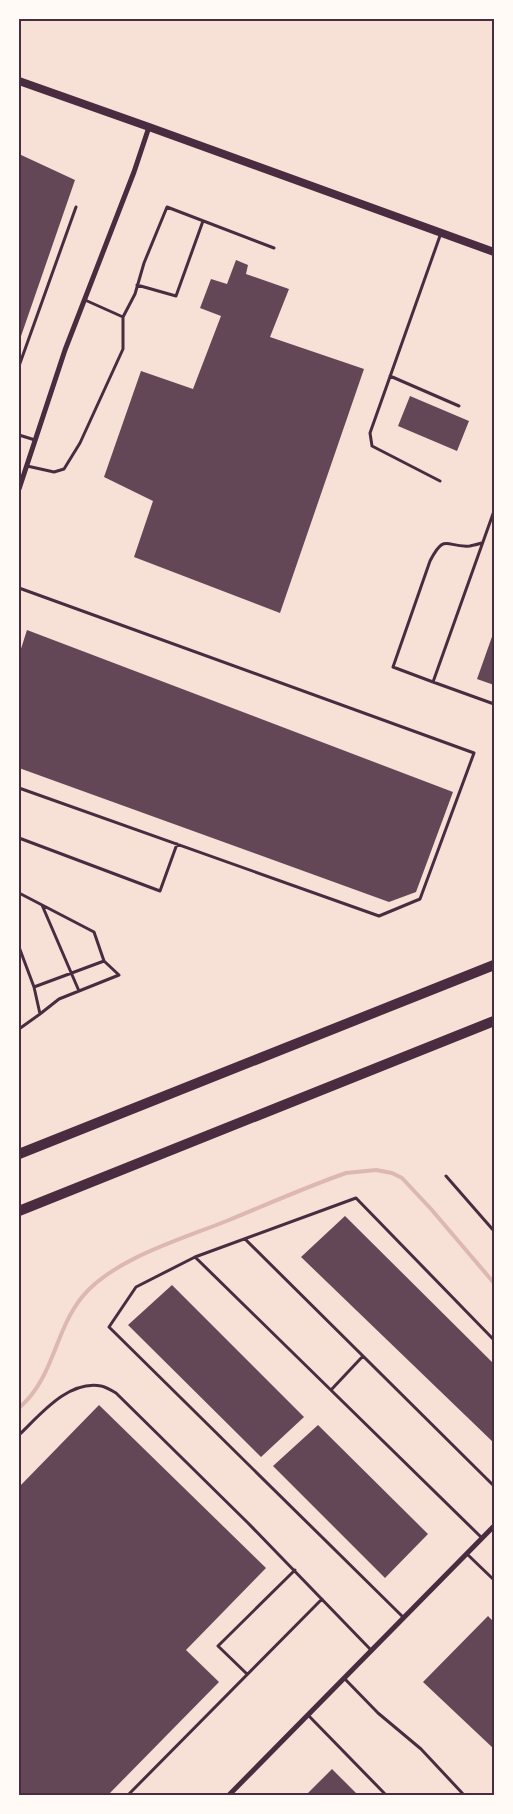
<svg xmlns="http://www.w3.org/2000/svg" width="513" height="1814" viewBox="0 0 513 1814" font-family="'Asap Condensed',sans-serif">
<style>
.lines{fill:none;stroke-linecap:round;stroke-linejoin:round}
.stream{stroke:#dcb8b0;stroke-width:4}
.building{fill:#644757}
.service{stroke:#4a2c40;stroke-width:3}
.minor{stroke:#4a2c40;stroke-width:5}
.tertiary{stroke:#4a2c40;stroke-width:8}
.motorway{stroke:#4a2c40;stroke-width:10}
.neatline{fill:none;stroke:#4a2c40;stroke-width:2}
</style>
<rect width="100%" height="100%" fill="#f7e1d7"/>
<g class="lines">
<path class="stream" d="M19 1408C54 1378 54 1332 82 1297 114 1258 183 1239 229 1220 268 1204 306 1187 346 1173L376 1170 392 1173 402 1178 431 1209 494 1283"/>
</g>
<path class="building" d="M19 154 75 180 19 342Z
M236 260 248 265 246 274 289 289 270 337 364 369 280 613 134 557 153 501 104 477 141 371 193 389 221 316 200 308 211 279 227 284Z
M410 396 469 421 457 451 398 426Z
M27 630 453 792 416 892 389 902 19 768V655Z
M494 631V685L477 679Z
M345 1216 494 1364V1443L301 1257Z
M172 1285 304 1417 261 1457 128 1325Z
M99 1405 266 1568 186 1650 219 1682 108 1795H19V1487Z
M318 1425 428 1534 385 1578 273 1466Z
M488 1616 494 1622V1749L423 1682Z
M332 1769 358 1795H306Z"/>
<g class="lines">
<path class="service" d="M137 285 176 296 203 221
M85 300 123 317 135 294 144 263 167 207 274 248
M19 366 76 207
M390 376 459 406
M19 435 35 440
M27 466 54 472 64 469 80 443 123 349V317
M440 481 372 446 370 433 441 233
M494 511 433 682 494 704
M19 588 474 753 420 899 379 916 19 788
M433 682 393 667 430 561C445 532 446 548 470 546 474 545 479 544 482 543
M19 838 160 891 177 844
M19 893 94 932 104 961 34 987 19 947
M42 905 79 991
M40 1014 59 999 119 975 104 961
M19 1029 40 1014 34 987
M446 1176 494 1231
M245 1239 494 1486
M195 1257 482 1538
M331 1390 363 1356
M19 1435C40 1415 68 1380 101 1386 106 1387 111 1390 116 1393L248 1523 371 1650
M467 1554 493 1579 494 1578
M404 1618 109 1327 136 1287 195 1257 356 1198 494 1340
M247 1674 218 1646 295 1570
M344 1678 378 1713 421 1749 464 1795
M308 1715 386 1795
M128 1795 322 1599"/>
<path class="minor" d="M19 489 65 350 134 172 149 127
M229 1795 494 1526"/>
<path class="tertiary" d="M19 81 149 127 494 252"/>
<path class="motorway" d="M19 1154 494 965
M19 1211 494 1021"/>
</g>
<rect width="513" height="1814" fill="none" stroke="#fffaf5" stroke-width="40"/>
<rect x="20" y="20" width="473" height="1774" class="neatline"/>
</svg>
